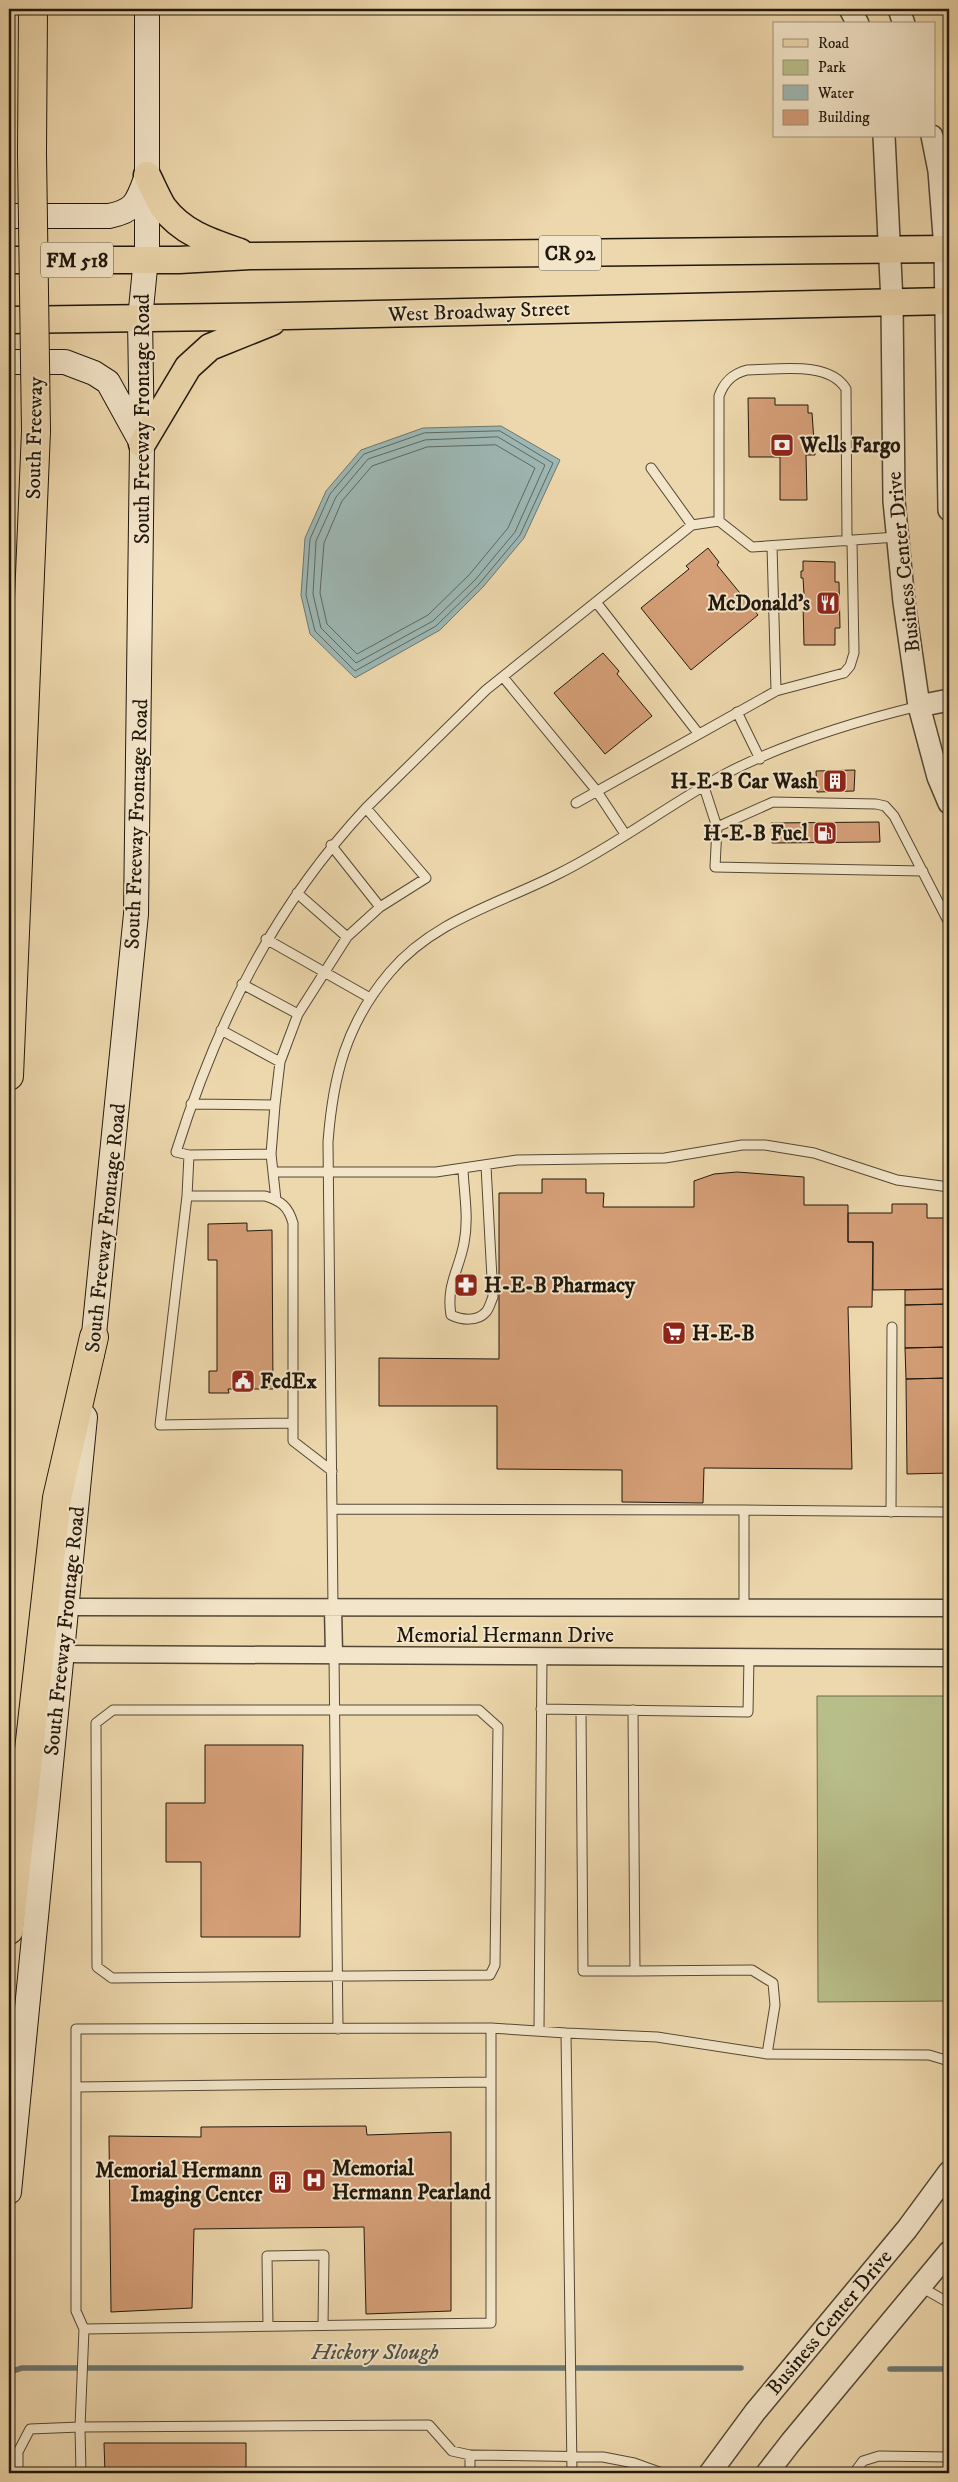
<svg xmlns="http://www.w3.org/2000/svg" width="958" height="2482" viewBox="0 0 958 2482" font-family="'IM FELL DW Pica',serif">
<style>
.green{fill:#b8be89;stroke:#6c6b4b}
.water{fill:#9db7b4;stroke:#6b7771}
.lines{fill:none;stroke-linecap:round;stroke-linejoin:round}
.shore{stroke:#5e6860;stroke-width:1}
.stream{stroke:#6b7771;stroke-width:5.5}
.building{fill:#d49e77;stroke:#20180d}
.service-casing{stroke:#534835;stroke-width:11}
.minor-casing{stroke:#534835;stroke-width:19}
.tertiary-casing{stroke:#534835;stroke-width:24}
.secondary-casing{stroke:#20180d;stroke-width:26}
.primary-casing{stroke:#20180d;stroke-width:29}
.motorway-casing{stroke:#20180d;stroke-width:30}
.service{stroke:#f3e5c9;stroke-width:9}
.minor{stroke:#f3e5c9;stroke-width:16}
.tertiary{stroke:#f3e5c9;stroke-width:21}
.secondary{stroke:#f3e5c9;stroke-width:24}
.primary{stroke:#edd7ac;stroke-width:26}
.motorway{stroke:#edd7ac;stroke-width:28}
.motorway-bridge-casing{stroke:#20180d;stroke-width:30;stroke-linecap:butt}
.motorway-bridge{stroke:#edd7ac;stroke-width:28}
.labels{text-anchor:middle;stroke-width:4;stroke-linejoin:round;paint-order:stroke}
.shield{fill:#f3e5c9;stroke:#5f5645;stroke-width:1}
.shield-label{font-size:20px;font-weight:bold;fill:#20180d}
.street-label{font-size:21px;fill:#20180d;stroke:#f3e5c9}
.poi-label{font-size:21px;font-weight:bold;fill:#20180d;stroke:#f3e5c9;text-anchor:start}
.water-label{font-size:22px;font-style:italic;fill:#4c5047;stroke:#f3e5c9}
</style>
<rect width="100%" height="100%" fill="#edd7ac"/>
<filter id="stains"><feTurbulence type="fractalNoise" baseFrequency=".004" numOctaves="4"/><feColorMatrix values="0 0 0 0 .2 0 0 0 0 .09 0 0 0 0 .02 0 0 0 .5 -.17"/></filter>
<radialGradient id="worn" r=".72"><stop offset=".6" stop-color="#630" stop-opacity="0"/><stop offset="1" stop-color="#630" stop-opacity=".3"/></radialGradient>
<path class="green" d="M817 1696H949V2001L818 2002Z"/>
<path class="water" d="M501 426 560 460 524 538 483 587 440 630 355 678 310 634 301 595 305 538 326 491 361 450 423 428Z"/>
<g class="lines">
<path class="shore" d="M500 431 553 463 520 535 479 584 436 626 355 671 315 631 306 595 310 539 330 494 364 454 424 433Z
M498 437 545 465 515 532 475 580 433 621 356 663 321 628 313 594 316 541 336 497 368 459 425 440Z
M496 445 535 468 508 528 469 575 428 615 357 654 327 624 320 593 324 543 342 501 372 466 427 447Z"/>
<path class="stream" d="M890 2369H949
M9 2372 22 2368H741"/>
</g>
<path class="building" d="M748 398H775V405H808V413H812L815 455H806L807 500H780V457H749Z
M708 548 719 562 717 565 758 615 691 670 641 608 689 569 686 566Z
M803 561 835 562V582H839L840 628H835V645H804L803 602H801V594H804L803 578H801V571H803Z
M603 653 619 671 617 674 652 716 605 754 554 693Z
M855 770 854 791 817 792 816 771Z
M879 822 880 842 772 843 771 823Z
M737 1172 804 1177V1205H848V1242H873L872 1307H848L852 1469 704 1468 703 1503 622 1502V1470L497 1469V1406H379V1358L499 1359V1193H542V1179H586V1193H604L603 1207H694V1181L714 1174Z
M892 1204H927V1218H949V1289L873 1290V1242H848V1213H892Z
M247 1223V1231L272 1230 273 1389H228L229 1393H209V1371H217V1260H208V1224Z
M949 1289V1304L905 1305V1290Z
M949 1304V1347L905 1348V1305Z
M949 1347V1378L906 1379 905 1348Z
M949 1378V1473L907 1474 906 1379Z
M205 1745H303L300 1937H201V1862H166V1803H205Z
M366 2126 367 2135 451 2132V2311L366 2314 364 2227 194 2229 192 2308 111 2312 109 2136 201 2137V2127Z
M104 2443H246V2473H105Z
M300 2468 340 2473H300Z"/>
<g class="lines">
<g class="service-casing">
<path id="service" d="M651 468 692 525
M719 521V396C724 382 732 374 747 370 776 370 829 360 846 389L847 541
M772 546 776 691
M596 602 698 733
M503 677 596 790 625 834
M737 712 760 759
M704 787 717 827 715 867 923 871
M576 803 776 691 844 673 850 666 854 653 852 541
M366 808 486 690 692 525 719 521 752 547 897 537
M717 827 773 802 876 804 885 806 894 816 949 923
M331 845 380 907
M297 893 347 937
M266 939 370 998
M242 984 298 1014
M221 1030 280 1062
M191 1104 275 1105
M271 1154 189 1155 176 1152C217 1022 273 908 366 808L426 878 380 907 347 937 298 1014 280 1062 275 1105 271 1154 276 1200
M189 1155 187 1196 160 1425 292 1423
M463 1169C464 1194 469 1218 464 1243 459 1270 446 1285 451 1315 461 1320 477 1322 486 1312 489 1309 491 1301 493 1297L486 1166
M273 1172H436L517 1160 665 1158 742 1145H765L814 1153 897 1180 949 1187
M187 1196H265C281 1201 288 1206 293 1223V1441L332 1471
M332 1509 744 1510
M891 1512 892 1327
M333 1607 328 1142C333 1076 346 1024 390 972 434 920 499 904 558 874 617 845 669 804 727 773 787 742 853 722 919 706
M744 1607V1510L949 1512
M334 1655 338 2029
M541 1709 748 1712 749 1657
M113 1710H479L498 1727 495 1965 490 1975 112 1978 97 1967 96 1723Z
M581 1710 583 1971H635L633 1710
M635 1971 752 1970 773 1983 775 2005 767 2054 929 2055 949 2061
M491 2028V2323L84 2329 76 2311V2029L491 2028 566 2033 572 2473
M539 2030 542 1656
M566 2033 657 2037 767 2054
M76 2087 491 2082
M921 2287 949 2303
M268 2326 267 2256 324 2255 323 2325
M470 2455V2473
M18 2473V2452L30 2429 80 2427 84 2329
M81 2473 80 2427 429 2425 452 2451 470 2455 603 2457 634 2463 662 2473
M854 2473 863 2461 879 2456 949 2457"/>
</g>
<g class="minor-casing">
<path id="minor" d="M66 1607 949 1608
M333 1607 334 1655
M61 1654 949 1658"/>
</g>
<g class="tertiary-casing">
<path id="tertiary" d="M850 9 858 24
M899 9 904 24
M884 136 892 302 894 501 904 602 919 706 938 777 949 803
M932 136 939 171 945 249 949 510
M919 706 949 700
M710 2473 755 2412 907 2229 949 2172
M767 2473 791 2442 949 2252"/>
</g>
<g class="secondary-casing">
<path id="secondary" d="M9 216H109C134 211 137 203 145 181
M9 362H65L94 373 108 382 140 440
M92 1354 136 914 142 444 140 319 147 248V9
M9 2192 85 1417"/>
</g>
<g class="primary-casing">
<path id="primary" d="M147 175C152 185 157 197 163 207 182 233 211 242 240 252
M9 260H179L250 256 949 249
M9 320 286 316 949 301
M142 444 188 367 210 347 272 322"/>
</g>
<g class="motorway-casing">
<path id="motorway" d="M32 153 33 9
M9 1076 36 431
M9 1930 57 1498 94 1337"/>
</g>
<use href="#service" class="service"/>
<use href="#minor" class="minor"/>
<use href="#tertiary" class="tertiary"/>
<use href="#secondary" class="secondary"/>
<use href="#primary" class="primary"/>
<use href="#motorway" class="motorway"/>
<g class="motorway-bridge-casing">
<path id="motorway-bridge" d="M32 153 36 431"/>
</g>
<use href="#motorway-bridge" class="motorway-bridge"/>
</g>
<defs>
<g id="bank-square" transform="scale(1.25)"><rect x="-9" y="-9" width="18" height="18" rx="4" fill="#8f2418" stroke="#f3e5c9"/><path d="M-6-4H6V4H-6ZM0-2.3a2.3 2.3 0 1 0 0 4.6a2.3 2.3 0 1 0 0-4.6Z" fill="#fff"/></g>
<g id="restaurant-square" transform="scale(1.25)"><rect x="-9" y="-9" width="18" height="18" rx="4" fill="#8f2418" stroke="#f3e5c9"/><path d="M-5-6h1v4h1v-4h1v4h1v-4h1v5L-1.5 .5V6h-2V.5L-5-1ZM5-6V6H3V1.5H1.5Q1.5-4 5-6Z" fill="#fff"/></g>
<g id="building-square" transform="scale(1.25)"><rect x="-9" y="-9" width="18" height="18" rx="4" fill="#8f2418" stroke="#f3e5c9"/><path d="M-4-6H4V6H1V3H-1V6H-4ZM-2.5-4.3h1.7v1.8h-1.7ZM.8-4.3h1.7v1.8H.8ZM-2.5-1h1.7V.8h-1.7ZM.8-1h1.7V.8H.8Z" fill="#fff"/></g>
<g id="fuel-square" transform="scale(1.25)"><rect x="-9" y="-9" width="18" height="18" rx="4" fill="#8f2418" stroke="#f3e5c9"/><path d="M-5.5-6h7V0h2V4h1.3V-2.5L3-4.5l.8-.8L6-3V5H2.5V1h-1V6h-7ZM-4.2-4.7v3.2H.2V-4.7Z" fill="#fff"/></g>
<g id="pharmacy-square" transform="scale(1.25)"><rect x="-9" y="-9" width="18" height="18" rx="4" fill="#8f2418" stroke="#f3e5c9"/><path d="M-2-6h4v4h4v4h-4v4h-4v-4h-4v-4h4Z" fill="#fff"/></g>
<g id="supermarket-square" transform="scale(1.25)"><rect x="-9" y="-9" width="18" height="18" rx="4" fill="#8f2418" stroke="#f3e5c9"/><path d="M-6-5.5h2.5l.6 2H6L4.5 2H-2.5L-4.4-4H-6ZM-1.5 3.2a1.3 1.3 0 1 0 .1 0ZM3 3.2a1.3 1.3 0 1 0 .1 0Z" fill="#fff"/></g>
<g id="civic-square" transform="scale(1.25)"><rect x="-9" y="-9" width="18" height="18" rx="4" fill="#8f2418" stroke="#f3e5c9"/><path d="M-.6-6.5H3V-4.5H.6V-3L4-1V1h2V6H-6V1h2V-1L-.6-3ZM-1.2 2.5V6h2.4V2.5Z" fill="#fff"/></g>
<g id="hospital-square" transform="scale(1.25)"><rect x="-9" y="-9" width="18" height="18" rx="4" fill="#8f2418" stroke="#f3e5c9"/><path d="M-5-5h3v3.5h4V-5h3V5h-3V1.5h-4V5h-3Z" fill="#fff"/></g>
</defs>
<g fill-rule="evenodd">
<use href="#bank-square" x="782" y="445"/>
<use href="#restaurant-square" x="828" y="603"/>
<use href="#building-square" x="835" y="781"/>
<use href="#fuel-square" x="825" y="833"/>
<use href="#pharmacy-square" x="466" y="1285"/>
<use href="#supermarket-square" x="674" y="1333"/>
<use href="#civic-square" x="243" y="1381"/>
<use href="#hospital-square" x="314" y="2180"/>
<use href="#building-square" x="280" y="2182"/>
</g>
<g class="labels">
<g class="shield">
<rect x="539" y="235.5" width="62" height="35" rx="4"/>
<rect x="41" y="242.5" width="72" height="35" rx="4"/>
</g>
<g class="shield-label">
<text x="570" y="260">CR 92</text>
<text x="77" y="267">FM 518</text>
</g>
<g class="street-label">
<text transform="translate(479 311) rotate(-2)" y="7">West Broadway Street</text>
<text transform="translate(142 419) rotate(-90)" y="7">South Freeway Frontage Road</text>
<text transform="translate(34 438) rotate(-89)" y="7">South Freeway</text>
<text transform="translate(903 562) rotate(-96)" y="7">Business Center Drive</text>
<text transform="translate(136 824) rotate(-88)" y="7">South Freeway Frontage Road</text>
<text transform="translate(105 1228) rotate(-84)" y="7">South Freeway Frontage Road</text>
<text transform="translate(64 1631) rotate(-84)" y="7">South Freeway Frontage Road</text>
<text x="505" y="1642">Memorial Hermann Drive</text>
<text transform="translate(829 2322) rotate(-50)" y="7">Business Center Drive</text>
</g>
<g class="poi-label">
<text x="800" y="452">Wells Fargo</text>
<text x="810" y="610" text-anchor="end">McDonald's</text>
<text x="818" y="788" text-anchor="end">H-E-B Car Wash</text>
<text x="808" y="840" text-anchor="end">H-E-B Fuel</text>
<text x="484" y="1292">H-E-B Pharmacy</text>
<text x="692" y="1340">H-E-B</text>
<text x="260" y="1388">FedEx</text>
<text x="332" y="2175">Memorial<tspan x="332" dy="24">Hermann Pearland</tspan></text>
<text x="262" y="2177" text-anchor="end">Memorial Hermann<tspan x="262" dy="24">Imaging Center</tspan></text>
</g>
<g class="water-label">
<text x="375" y="2359">Hickory Slough</text>
</g>
</g>
<rect width="958" height="2482" fill="none" stroke="#edd7ac" stroke-width="30"/>
<rect x="10" y="10" width="938" height="2462" fill="none" stroke="#20180d" stroke-width="2.5"/>
<rect x="15" y="15" width="928" height="2452" fill="none" stroke="#20180d"/>
<rect x="773" y="22" width="162" height="115" fill="#f3e5c9" stroke="#9f937e"/>
<rect x="783" y="39" width="25" height="8" fill="#edd7ac" stroke="#9f937e"/>
<text x="818" y="48" font-size="15" fill="#20180d">Road</text>
<rect x="783" y="60" width="25" height="15" fill="#b8be89" stroke="#9f937e"/>
<text x="818" y="72" font-size="15" fill="#20180d">Park</text>
<rect x="783" y="85" width="25" height="15" fill="#9db7b4" stroke="#9f937e"/>
<text x="818" y="98" font-size="15" fill="#20180d">Water</text>
<rect x="783" y="110" width="25" height="15" fill="#d49e77" stroke="#9f937e"/>
<text x="818" y="122" font-size="15" fill="#20180d">Building</text>
<rect width="100%" height="100%" filter="url(#stains)"/>
<rect width="100%" height="100%" fill="url(#worn)"/>
</svg>
